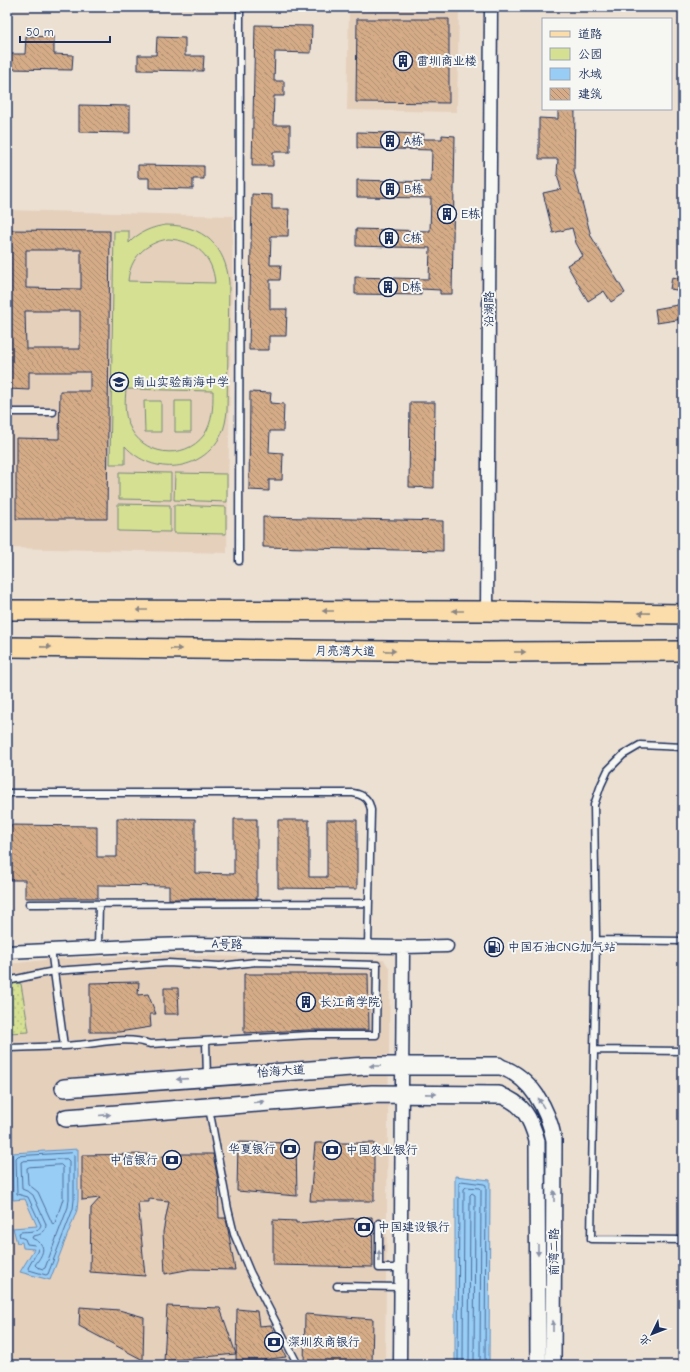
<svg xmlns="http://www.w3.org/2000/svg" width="690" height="1372" viewBox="0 0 690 1372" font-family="'Comic Neue','LXGW WenKai TC',sans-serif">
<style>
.built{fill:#e5d0bc}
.grass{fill:url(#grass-dots);stroke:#788878}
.park{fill:#d5e093;stroke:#788878;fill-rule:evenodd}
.water{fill:#98cdf6;stroke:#668eb9}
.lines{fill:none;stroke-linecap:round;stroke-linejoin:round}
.shore{stroke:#4d6e9b;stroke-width:1}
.building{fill:url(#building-back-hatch);stroke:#1b2f5e;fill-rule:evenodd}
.service-casing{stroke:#1b2f5e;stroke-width:9}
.minor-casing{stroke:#1b2f5e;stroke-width:15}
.tertiary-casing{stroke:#1b2f5e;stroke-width:18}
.secondary-casing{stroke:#1b2f5e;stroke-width:20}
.primary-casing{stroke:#1b2f5e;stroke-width:22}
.service{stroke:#f6f6f2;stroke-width:6}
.minor{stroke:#f6f6f2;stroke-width:12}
.tertiary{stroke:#f6f6f2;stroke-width:15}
.secondary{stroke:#f6f6f2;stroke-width:17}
.primary{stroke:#fbddab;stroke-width:19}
.oneway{fill:#8b8684}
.oneway2{fill:#8892a8}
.labels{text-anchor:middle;stroke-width:4;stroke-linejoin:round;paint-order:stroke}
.poi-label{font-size:12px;fill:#1b2f5e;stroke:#f6f6f2;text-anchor:start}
.street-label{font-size:12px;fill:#1b2f5e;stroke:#f6f6f2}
</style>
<defs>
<pattern id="grass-dots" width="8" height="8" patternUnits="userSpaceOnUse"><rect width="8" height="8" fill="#d5e093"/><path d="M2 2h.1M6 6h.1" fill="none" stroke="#b6c081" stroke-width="1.8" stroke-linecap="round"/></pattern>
<pattern id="building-back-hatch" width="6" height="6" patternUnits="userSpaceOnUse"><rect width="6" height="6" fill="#d5ac87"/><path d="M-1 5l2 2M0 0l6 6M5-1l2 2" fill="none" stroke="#ac8c72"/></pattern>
</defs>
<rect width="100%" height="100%" fill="#ece0d2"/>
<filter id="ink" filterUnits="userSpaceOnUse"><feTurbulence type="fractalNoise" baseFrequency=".025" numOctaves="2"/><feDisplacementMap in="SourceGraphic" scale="8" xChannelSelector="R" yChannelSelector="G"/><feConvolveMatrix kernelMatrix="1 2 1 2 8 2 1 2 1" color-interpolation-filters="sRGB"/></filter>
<g filter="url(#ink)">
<path class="built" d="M349 7H459L457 112 347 110Z
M7 210 233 216 227 553 7 548Z
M165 955 384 960 390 969 385 1365H7V964L55 959Z"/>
<path class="grass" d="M18 983 21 984 29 1032 7 1033V985Z"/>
<path class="park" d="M166 225C203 225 226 246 229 283L227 411C226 419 225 427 221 435 202 472 153 477 125 446V464H110L114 231H129V243C139 232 152 227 166 225ZM168 239C195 240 213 256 215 283L128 281C130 258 145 243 168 239ZM126 389 213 391C213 406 213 422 204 435 184 462 141 455 129 425 124 414 125 401 126 389Z
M144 401H161V432H145Z
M175 401H191V432H175Z
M119 472 171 473V500L119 499Z
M175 473 227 474V502L174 500Z
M118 504 170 505V532L118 531Z
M174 505 226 507V534L174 533Z"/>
<path class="water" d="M78 1149V1200L77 1210 50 1280 20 1272 34 1249 23 1248 22 1242 17 1243 13 1228 37 1226 25 1199 13 1200 12 1153Z
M455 1176 490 1180 489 1365H455Z"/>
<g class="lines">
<path class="shore" d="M72 1153 74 1155V1200L73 1209 48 1274 46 1275 29 1270 28 1268 37 1252 38 1248 35 1245 27 1244 25 1239 20 1237 19 1233 21 1232C28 1231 39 1233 41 1225L28 1197 17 1194 16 1158 18 1156Z
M67 1159 69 1161V1199L68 1207 45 1268 43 1269 37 1267 35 1265C39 1259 47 1250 40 1243 38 1240 34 1240 32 1238L33 1236C41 1235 46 1232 46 1224L33 1195 29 1192 22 1189 21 1162 23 1161Z
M61 1165 63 1167V1199L55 1223 53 1225 38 1192 28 1184 27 1168 29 1167Z
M458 1365 459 1183 461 1181 484 1184 486 1185 485 1365
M463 1365 464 1189 466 1187 479 1188 481 1190 480 1365
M469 1365 470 1195 472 1193 475 1195 474 1365"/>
</g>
<path class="building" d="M357 19H449V103L356 102Z
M255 25 312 26 311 53 275 52 274 81H284V96H274L273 125H290V152H273V166H252Z
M26 36 54 37V54L73 55 72 70 7 69V54H25Z
M157 37 185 38V56H204L203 71 138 70V55H156Z
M79 105 130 106V133L79 132Z
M558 109H575L574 172 591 236 625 293 611 302 604 291 588 301 567 265 583 256 576 243 572 228 553 233 543 193 561 189 557 174 558 159H539V118L558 119Z
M357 132 424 134 423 139H442V135L455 136 452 294H440V290L421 289V295L355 294V277L429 279 430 248 356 246V229L430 231 431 198 357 197V180L431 182 432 150 357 148Z
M138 165 204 166V179H193V189L149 188V178H138Z
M252 194 272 195V209H289L288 236H271L270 265H281L280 280H270V309H287L286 336H269V350H249Z
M8 230 110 231 107 519H16V438L59 439 60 391H90V372H29V390L8 389ZM26 250H81V289L26 288ZM25 311H80V349H26Z
M672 277 683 279V291L670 289Z
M683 304V319L657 323 655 309Z
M250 392 271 393 270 403 284 404 283 431H270L269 452 283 453 282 480H269V491L249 490Z
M410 402H435L434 488 409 487Z
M263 517 443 521V551L263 547Z
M117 818 195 819V873L234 874V819H257V899H169V886L98 885V898H25V880H7V857H9V825L97 826V857H117Z
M278 820H309V877H327V820H357V889L278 888Z
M244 974H368L369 1030H307L244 1033Z
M139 982 138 995 148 994 156 1014H150L151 1027 119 1032H90V983Z
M164 988H178L179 1014H164Z
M238 1142 296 1143 297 1196 237 1191Z
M315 1143H374V1201H310Z
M148 1154V1158L181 1154H213L218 1180 219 1218H226L235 1270 191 1269 165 1274 163 1232 169 1201 149 1199V1202H138L145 1276 90 1272 91 1208 100 1198 82 1200V1155Z
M372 1217 373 1267 273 1265V1220L296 1221V1223Z
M167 1306 220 1308 236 1354 164 1361Z
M80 1307 119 1310 144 1317 143 1360 79 1326Z
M237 1309 257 1311 259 1326 271 1325 286 1357 262 1360H236Z
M305 1314 373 1319 372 1365H304Z"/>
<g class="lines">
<g class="service-casing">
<path id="service" d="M7 412H53
M239 561 240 7
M683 747 640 745 623 755 608 770 601 785 594 805 596 940 594 1050 683 1051
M7 793H353C364 795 369 799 371 810L368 945
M29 904 369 903
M596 940 683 941
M98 947 99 904
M51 949 64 1046
M7 981 54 971 168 963 220 966 256 962 377 965 376 1035H310L150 1044C127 1036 101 1043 77 1045 54 1047 30 1047 7 1048
M206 1041 207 1077
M594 1050 591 1239 683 1240
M209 1108 228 1209 234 1234 250 1272 298 1365
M379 1223V1268H401
M337 1286 401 1287"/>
</g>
<g class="minor-casing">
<path id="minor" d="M487 611 491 7
M7 952 155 945 191 944 403 947 447 946
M400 1365 403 947"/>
</g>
<g class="tertiary-casing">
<path id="tertiary" d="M498 1066C531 1076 548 1109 554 1140L553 1365
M499 1095C523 1102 531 1119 537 1141L538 1365"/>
</g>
<g class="secondary-casing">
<path id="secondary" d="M64 1088 365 1066H498
M66 1118 372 1094 499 1095"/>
</g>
<g class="primary-casing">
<path id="primary" d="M7 610 487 611 683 614
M7 647 483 652 683 651"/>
</g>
<use href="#service" class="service"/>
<use href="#minor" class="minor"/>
<use href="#tertiary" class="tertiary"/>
<use href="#secondary" class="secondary"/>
<use href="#primary" class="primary"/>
</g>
<defs><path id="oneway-solid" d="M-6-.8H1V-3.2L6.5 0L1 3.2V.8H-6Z"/></defs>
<g class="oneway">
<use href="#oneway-solid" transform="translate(142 610) rotate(-180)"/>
<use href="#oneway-solid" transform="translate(328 611) rotate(-180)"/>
<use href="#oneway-solid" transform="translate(458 611) rotate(-180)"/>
<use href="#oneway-solid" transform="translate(644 613) rotate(-179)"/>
<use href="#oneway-solid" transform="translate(46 647) rotate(1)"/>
<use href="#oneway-solid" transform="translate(176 649) rotate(1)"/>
<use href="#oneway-solid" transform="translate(390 651) rotate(1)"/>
<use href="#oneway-solid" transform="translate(520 652)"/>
</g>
<g class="oneway2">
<use href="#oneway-solid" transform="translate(375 1066) rotate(180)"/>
<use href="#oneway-solid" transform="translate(182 1079) rotate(176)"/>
<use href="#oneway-solid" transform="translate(431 1094) rotate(1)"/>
<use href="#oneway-solid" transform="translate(259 1102) rotate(-5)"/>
<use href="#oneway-solid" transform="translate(541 1103) rotate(-120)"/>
<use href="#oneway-solid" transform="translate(105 1115) rotate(-5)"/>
<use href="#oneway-solid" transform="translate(554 1196) rotate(-90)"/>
<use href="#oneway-solid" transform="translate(538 1250) rotate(90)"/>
<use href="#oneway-solid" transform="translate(379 1256) rotate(-89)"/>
<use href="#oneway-solid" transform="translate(553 1326) rotate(-90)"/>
</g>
</g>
<defs>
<g id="building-ring" transform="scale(1)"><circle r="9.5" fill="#f6f6f2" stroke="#1b2f5e" stroke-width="1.5"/><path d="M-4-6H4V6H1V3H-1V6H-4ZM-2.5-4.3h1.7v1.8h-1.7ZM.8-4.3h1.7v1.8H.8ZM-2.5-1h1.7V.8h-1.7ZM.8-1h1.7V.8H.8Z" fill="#1b2f5e"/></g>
<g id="school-ring" transform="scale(1)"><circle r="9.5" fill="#f6f6f2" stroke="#1b2f5e" stroke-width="1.5"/><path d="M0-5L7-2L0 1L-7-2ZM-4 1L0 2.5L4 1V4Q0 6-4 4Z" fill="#1b2f5e"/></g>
<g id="fuel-ring" transform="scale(1)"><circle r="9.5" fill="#f6f6f2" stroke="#1b2f5e" stroke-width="1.5"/><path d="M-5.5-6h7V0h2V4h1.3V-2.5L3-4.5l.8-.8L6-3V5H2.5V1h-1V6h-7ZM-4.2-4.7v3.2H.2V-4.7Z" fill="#1b2f5e"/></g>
<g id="bank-ring" transform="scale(1)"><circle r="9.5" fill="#f6f6f2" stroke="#1b2f5e" stroke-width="1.5"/><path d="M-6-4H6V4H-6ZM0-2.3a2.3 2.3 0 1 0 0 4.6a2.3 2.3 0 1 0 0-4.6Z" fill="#1b2f5e"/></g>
</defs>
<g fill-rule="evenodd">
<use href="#building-ring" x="403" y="61"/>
<use href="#building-ring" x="390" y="141"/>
<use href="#building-ring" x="390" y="189"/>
<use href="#building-ring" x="447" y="214"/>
<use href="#building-ring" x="389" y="238"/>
<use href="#building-ring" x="388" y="287"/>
<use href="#school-ring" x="119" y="382"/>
<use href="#fuel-ring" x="494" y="947"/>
<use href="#building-ring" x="306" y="1002"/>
<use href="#bank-ring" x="290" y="1149"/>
<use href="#bank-ring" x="332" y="1150"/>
<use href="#bank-ring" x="172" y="1160"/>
<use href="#bank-ring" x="364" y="1227"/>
<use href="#bank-ring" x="274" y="1342"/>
</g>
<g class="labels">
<g class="poi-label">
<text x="417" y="65">雷圳商业楼</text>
<text x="404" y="145">A栋</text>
<text x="404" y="193">B栋</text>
<text x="461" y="218">E栋</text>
<text x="403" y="242">C栋</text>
<text x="402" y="291">D栋</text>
<text x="133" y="386">南山实验南海中学</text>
<text x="508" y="951">中国石油CNG加气站</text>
<text x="320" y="1006">长江商学院</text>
<text x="276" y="1153" text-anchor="end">华夏银行</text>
<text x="346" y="1154">中国农业银行</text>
<text x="158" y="1164" text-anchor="end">中信银行</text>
<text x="378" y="1231">中国建设银行</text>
<text x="288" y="1346">深圳农商银行</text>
</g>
<g class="street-label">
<text transform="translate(489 309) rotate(-90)" y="4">沿湖路</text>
<text transform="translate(345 651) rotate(1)" y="4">月亮湾大道</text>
<text transform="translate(227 944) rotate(1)" y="4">A号路</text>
<text transform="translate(281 1071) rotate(-4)" y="4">怡海大道</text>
<text transform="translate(554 1252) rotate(-90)" y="4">前湾二路</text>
</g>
</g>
<rect width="690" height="1372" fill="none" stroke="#f6f6f2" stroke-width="24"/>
<rect x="12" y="12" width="666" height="1348" fill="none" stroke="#1b2f5e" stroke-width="1.5" filter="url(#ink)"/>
<rect x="542" y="18" width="130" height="92" fill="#f6f6f2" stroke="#9ea6b7"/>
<rect x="550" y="31" width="20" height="6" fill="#fbddab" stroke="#9ea6b7"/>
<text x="578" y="38" font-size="12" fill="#1b2f5e">道路</text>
<rect x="550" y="48" width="20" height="12" fill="#d5e093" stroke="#9ea6b7"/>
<text x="578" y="58" font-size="12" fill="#1b2f5e">公园</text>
<rect x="550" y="68" width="20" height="12" fill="#98cdf6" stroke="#9ea6b7"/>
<text x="578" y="78" font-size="12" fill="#1b2f5e">水域</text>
<rect x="550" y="88" width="20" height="12" fill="url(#building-back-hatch)" stroke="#9ea6b7"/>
<text x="578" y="98" font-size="12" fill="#1b2f5e">建筑</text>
<g transform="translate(652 1334) rotate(227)" stroke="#f6f6f2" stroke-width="3" paint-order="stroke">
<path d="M0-3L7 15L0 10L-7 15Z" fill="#1b2f5e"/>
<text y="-6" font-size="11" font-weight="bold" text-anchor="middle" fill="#1b2f5e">北</text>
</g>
<path d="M20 36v6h90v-6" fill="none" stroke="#1b2f5e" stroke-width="2"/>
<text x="26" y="36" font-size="12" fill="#1b2f5e" stroke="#f6f6f2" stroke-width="3" paint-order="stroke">50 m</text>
</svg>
